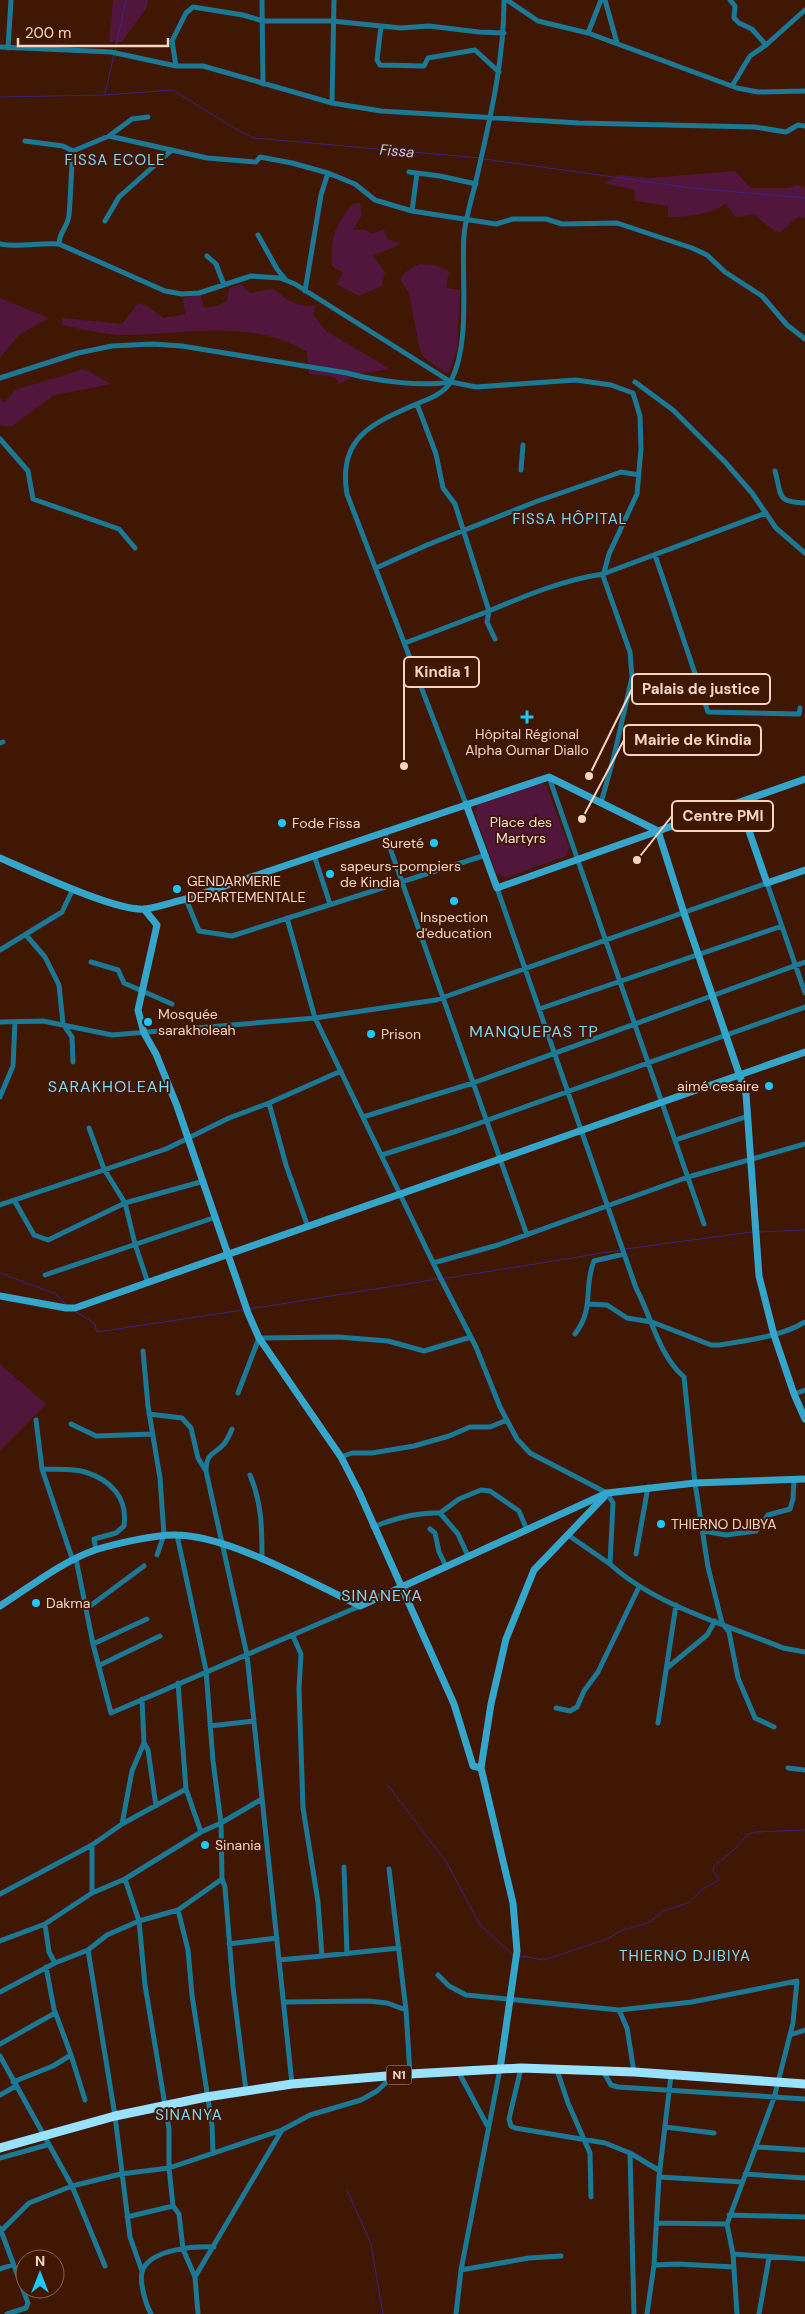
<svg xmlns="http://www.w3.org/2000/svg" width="805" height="2314" viewBox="0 0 805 2314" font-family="'DM Sans',sans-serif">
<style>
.green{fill:#52163c}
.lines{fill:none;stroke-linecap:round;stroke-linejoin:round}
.stream{stroke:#382683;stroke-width:1}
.street{stroke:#1c7996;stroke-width:5}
.secondary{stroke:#34a6cc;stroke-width:7}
.highway{stroke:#98e2ff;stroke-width:9}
.poi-dot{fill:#1bc9fc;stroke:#3f1703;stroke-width:2}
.labels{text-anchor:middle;stroke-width:4;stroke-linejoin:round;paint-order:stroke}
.shield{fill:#3f1703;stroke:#c09c8c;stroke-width:1}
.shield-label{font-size:12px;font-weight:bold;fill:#f7d5c6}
.poi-label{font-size:14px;fill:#f7d5c6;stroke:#3f1703;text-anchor:start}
.park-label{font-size:14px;fill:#f6dbe9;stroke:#3f1703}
.water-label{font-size:15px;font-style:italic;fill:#c4c3f6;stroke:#3f1703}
.neighbourhood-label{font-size:15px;letter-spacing:1px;fill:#7dd8fb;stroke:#3f1703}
.quarter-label{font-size:16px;letter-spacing:1px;fill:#7dd8fb;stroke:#3f1703}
.leader{fill:none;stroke:#f7d5c6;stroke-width:2}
.callout-dot{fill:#f7d5c6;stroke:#3f1703;stroke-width:2}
.callout{fill:#3f1703;stroke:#f7d5c6;stroke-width:2}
.callout-label{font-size:15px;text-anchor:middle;font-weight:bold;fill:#f7d5c6}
</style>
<rect width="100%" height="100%" fill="#3f1703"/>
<path class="green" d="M113 0H148L147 7 122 42H109Z
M735 171 751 188H788L798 185 805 188V218L798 217 781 232H776L754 215 735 217 726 204C708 215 689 217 668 217V206L635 201V190L603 183 620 175 648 178Z
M360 203 362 215 353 230 364 229 372 234 384 229 387 239 401 244 373 256 385 272 382 286 359 296 336 284 343 273 332 266C330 236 335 227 352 204Z
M419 264 434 265 449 271 446 288 460 290 457 349 448 374 423 357 419 346 409 293 400 279 404 273Z
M241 284 250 293 273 289C287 300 298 308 316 305L313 314 326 331 390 369 358 374 339 384 335 377 309 374 307 352C254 319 184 334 126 335 105 335 82 329 61 325L63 318 122 324 138 303 148 306 163 318 185 314 183 298 201 295 204 308 216 306 227 301 229 288Z
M0 298 49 318 19 335 0 358Z
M84 369 112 384 54 395 11 427 0 425V398L4 403 15 390Z
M541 783 547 787 569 848 566 856 505 878 496 873 474 812 477 805Z
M0 1364 46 1404 0 1450Z"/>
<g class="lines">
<path class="stream" d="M115 51 126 0
M105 94 114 54
M0 97 105 95 173 90 234 128 254 138 480 158
M484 159 692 188 805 198
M758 1232 805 1230
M625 1249 752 1232
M0 1273 56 1294 66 1304
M442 1279 621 1250
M249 1309 438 1279
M73 1310 94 1323 97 1332 243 1310
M387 1784 447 1863 480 1925 513 1955
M520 1956 544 1960 607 1939 621 1931 650 1922 664 1911 690 1902 701 1890 717 1881 719 1878 713 1871 714 1866 737 1847 748 1834 756 1832 805 1830
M347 2190 371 2244 383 2314"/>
<path class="street" d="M262 0 263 84
M507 0 538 21 588 33 737 88 758 92 805 91
M605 0 617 43
M730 0 735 6 734 18 739 23 752 29 766 45
M381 26 377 60 380 65 424 66 428 58 475 50 499 72
M588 33 601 0
M0 47 111 52 176 66H203L332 103 381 111 579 123 755 127 786 132 798 125 805 126
M8 48 11 0
M176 66 172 41 186 13 193 7 243 15 263 21H332L401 28 429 26 479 32 504 33
M732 86 750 56 766 45 805 10
M332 103 334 0
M109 136 207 158 256 162 260 157 292 163 328 173 355 184 375 200 412 211 496 224 513 219H546L562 224 617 223 692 248 707 255 725 272 762 296 787 325 805 339
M25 141 63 146 73 151
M409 172 440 176 476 184
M412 211 417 173
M105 221 119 197 172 150
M258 235 277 269 286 280
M0 244C19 248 40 242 59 244L165 291 182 294 199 293 251 276 280 278 295 284 451 382 476 387 576 380 611 385 633 393 640 416 641 449 637 494 609 554 603 576 630 652 632 677 614 756 601 803
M59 244C59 232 68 227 69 215 71 193 71 172 73 151L109 136 132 119 148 117
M207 256 216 264 224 285
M305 291 321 195 328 173
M0 378 78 353 112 346 152 344 182 346 347 373C376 381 421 387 450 382
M635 382 673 410 725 462 752 493 776 528 805 553
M417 404 436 454 443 488 455 504 489 611C527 595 563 580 603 574L766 513
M0 439 28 471 33 499 119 529 135 548
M521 470 523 445
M775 471C782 496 776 502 805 503
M655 555 708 712 799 714 800 708
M376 568 427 545 535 502 621 472 639 475
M405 643 489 611 487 622 495 639
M0 743 3 742
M549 777 704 1224
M466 804 347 494C337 436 375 422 421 402 432 398 446 392 451 381 471 342 461 277 464 235 466 214 474 192 478 172 491 115 504 59 504 0
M384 831 527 1235
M314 855 330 904
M497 888 636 1288C652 1318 658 1354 684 1377L695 1483 708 1567 722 1623 729 1632 738 1678 755 1718 774 1727
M186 899 199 931 232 936 486 855
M287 918 315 1018 440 1277 476 1347 500 1407 517 1439 530 1453 607 1493 613 1503 610 1564C654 1605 727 1625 783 1648L805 1652
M26 935 45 957 59 985 63 1024 72 1037 73 1062
M0 950 62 912 73 889
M91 962 118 970 124 983 172 1004
M539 1009 782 926
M0 1022 43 1021 112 1035 315 1018 436 1000 767 883 805 993
M0 1097 13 1066 15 1022
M363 1117 473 1083 805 962
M89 1128 104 1169 125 1203 135 1244 148 1283
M675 1140 748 1116
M382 1155 460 1130 805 1007
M14 1200 34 1235 48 1240 125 1203 204 1181
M0 1205 166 1149 229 1118 269 1103
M308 1227 286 1165 269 1103 341 1071
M433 1263 498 1245 688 1177 805 1144
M45 1275 216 1217
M588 1304 607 1305 627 1318 652 1322 711 1345H720C748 1340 780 1337 805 1322
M575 1334C595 1308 583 1288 594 1261L624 1254
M143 1351 148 1406 160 1478 164 1535 157 1555
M238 1393 259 1338 338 1337 388 1341 424 1351 471 1337
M794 1394 805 1390
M149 1414 182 1418 191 1428 198 1458 206 1471 247 1655 292 2084
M36 1420 42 1469 73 1561
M71 1424 96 1436 153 1434
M341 1457 352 1453H372L414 1446 449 1436 470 1427H490L507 1420
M42 1469C55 1470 72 1468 85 1472 111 1480 128 1498 124 1526L116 1533 94 1539 96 1550
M206 1471C207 1451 213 1456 224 1444 227 1440 230 1434 232 1429
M250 1475C262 1503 262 1529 262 1560
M440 1513 459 1499 481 1490 490 1491 519 1511 527 1530
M373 1527C395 1518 416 1512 440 1513L458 1534 468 1556
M430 1529 435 1533 439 1552 446 1566
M703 1531 726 1535 756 1531 768 1515 790 1509 793 1499 794 1480
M568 1535 610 1564
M636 1554 648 1487
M76 1559 93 1644 111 1713 360 1606
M86 1609 144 1566
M93 1644 147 1619
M100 1665 160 1636
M667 1668 707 1635 715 1621
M178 1683 186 1789 201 1832
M556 1708 570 1711 577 1707 584 1691 598 1672 639 1587
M658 1723 676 1605
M210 1726 254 1721
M144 1743 148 1750 156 1806
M788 1768 805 1770
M122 1824 186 1789
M92 1845V1893L125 1879 201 1832 221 1823 262 1799
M344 1867 347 1954
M389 1869 406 2010 410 2074
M125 1879 139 1921 145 1985 169 2129V2168L173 2206 127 2217
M222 1879 225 1887 233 1987 246 2091
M0 1894 92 1845 122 1824 132 1771 144 1743 142 1699
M178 1910 188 1950 192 1995 212 2125 213 2153
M45 1924 49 1952 55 1963
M0 1941 45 1924 92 1893
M229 1944 277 1938
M88 1950 115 2116 130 2237 142 2271
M322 1956 399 1948
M279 1960 322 1956 318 1902 303 1808 299 1689 301 1654 293 1636
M438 1975 449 1986 466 1995 619 2010 692 2002 797 1981 793 2023 774 2098 727 2224 733 2254 737 2314
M0 1992 55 1963 88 1950 107 1935 139 1921 178 1910 222 1879 221 1823 213 1761 206 1670 177 1535
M284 2002 368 2001 387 2003 406 2010
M619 2010 627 2028 634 2072
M790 2035 805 2030
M0 2044 55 2013
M71 2055 85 2100
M0 2056 72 2186 105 2266
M521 2068 509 2119 511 2126 515 2128 605 2143 630 2153 660 2171
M557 2070 568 2103 590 2153 591 2197
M458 2071 487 2125
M603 2071 611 2085 618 2087 805 2099
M13 2082 53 2066 71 2055 54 2009 46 1967
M0 2095 16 2086
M665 2127 714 2133
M756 2147 805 2150
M630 2153 634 2314
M0 2158 47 2145
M745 2174 805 2178
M659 2177 742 2182
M173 2206 179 2214 183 2249 195 2277
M729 2215 805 2217
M657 2223 727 2224
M0 2228 28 2303 26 2308 7 2314
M1 2231 29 2203 72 2186 121 2174 169 2168 282 2130
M733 2254 805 2259
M654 2265 678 2264 734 2267
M0 2269 12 2265
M461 2270 529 2258 561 2256
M151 2314C146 2305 138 2279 143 2269 153 2249 195 2246 214 2247
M198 2314 195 2277 282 2130 310 2115 361 2100 377 2091 392 2077
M456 2314 461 2270 500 2069
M647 2314 654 2265 659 2177 671 2075
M759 2314 769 2258"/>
<path class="secondary" d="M739 802 767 883 805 870
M466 804 497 888 805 779
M0 858C30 871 117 912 145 909 159 907 173 902 186 899L549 777 658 831 684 913 746 1094 759 1276 774 1335 794 1394 805 1419
M144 909 157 925 138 1010 144 1033 156 1054 177 1106 248 1313 259 1338 341 1457 359 1492 454 1704 473 1766 481 1768
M0 1296 66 1308H75L805 1052
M0 1606C30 1587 61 1562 95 1550 114 1544 157 1534 177 1535 230 1536 312 1583 360 1606L607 1493 695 1483 805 1479
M500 2069 517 1951 513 1903 481 1768 491 1704 506 1639 534 1570 604 1497"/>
<path class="highway" d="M0 2148 115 2116 206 2097 292 2084 410 2074 521 2068 634 2072 805 2084"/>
</g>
<g class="poi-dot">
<path d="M524.5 709.5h5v5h5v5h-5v5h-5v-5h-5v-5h5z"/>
<circle cx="282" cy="823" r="5"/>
<circle cx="434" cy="843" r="5"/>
<circle cx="330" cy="874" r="5"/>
<circle cx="177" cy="889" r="5"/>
<circle cx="454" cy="901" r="5"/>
<circle cx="148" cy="1022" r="5"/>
<circle cx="371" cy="1034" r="5"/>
<circle cx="769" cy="1086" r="5"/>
<circle cx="661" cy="1524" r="5"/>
<circle cx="36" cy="1603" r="5"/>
<circle cx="205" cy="1845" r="5"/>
</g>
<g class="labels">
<rect class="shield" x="386.5" y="2065.5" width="25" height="19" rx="4"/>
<g class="shield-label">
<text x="399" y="2079">N1</text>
</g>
<g class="poi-label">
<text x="527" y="739" text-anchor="middle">Hôpital Régional<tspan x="527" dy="16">Alpha Oumar Diallo</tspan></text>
<text x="292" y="828">Fode Fissa</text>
<text x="424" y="848" text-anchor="end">Sureté</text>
<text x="340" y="871">sapeurs-pompiers<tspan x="340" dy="16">de Kindia</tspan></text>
<text x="187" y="886">GENDARMERIE<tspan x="187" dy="16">DEPARTEMENTALE</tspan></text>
<text x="454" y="922" text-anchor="middle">Inspection<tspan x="454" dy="16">d'education</tspan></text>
<text x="158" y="1019">Mosquée<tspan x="158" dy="16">sarakholeah</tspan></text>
<text x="381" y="1039">Prison</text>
<text x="759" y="1091" text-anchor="end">aimé cesaire</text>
<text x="671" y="1529">THIERNO DJIBYA</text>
<text x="46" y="1608">Dakma</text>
<text x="215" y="1850">Sinania</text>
</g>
<g class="park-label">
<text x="521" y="827">Place des<tspan x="521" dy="16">Martyrs</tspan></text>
</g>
<g class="water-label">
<text transform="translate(397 151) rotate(5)" y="5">Fissa</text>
</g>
<g class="neighbourhood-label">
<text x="115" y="165">FISSA ECOLE</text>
<text x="570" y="524">FISSA HÔPITAL</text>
<text x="685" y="1961">THIERNO DJIBIYA</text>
<text x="189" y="2120">SINANYA</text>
</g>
<g class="quarter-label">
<text x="534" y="1037">MANQUEPAS TP</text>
<text x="109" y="1092">SARAKHOLEAH</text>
<text x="382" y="1601">SINANEYA</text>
</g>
</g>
<path class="leader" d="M404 766L404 672M589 776L632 689M582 819L624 740M637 860L672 816"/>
<g class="callout-dot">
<circle cx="404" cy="766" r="5"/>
<circle cx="589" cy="776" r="5"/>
<circle cx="582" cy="819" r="5"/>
<circle cx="637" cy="860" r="5"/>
</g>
<g class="callout">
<rect x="404" y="657" width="75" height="30" rx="5"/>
<rect x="632" y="674" width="138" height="30" rx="5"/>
<rect x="624" y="725" width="137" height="30" rx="5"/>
<rect x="672" y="801" width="101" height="30" rx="5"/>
</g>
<g class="callout-label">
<text x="442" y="677">Kindia 1</text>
<text x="701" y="694">Palais de justice</text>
<text x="693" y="745">Mairie de Kindia</text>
<text x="723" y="821">Centre PMI</text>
</g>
<g transform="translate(40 2274)"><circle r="24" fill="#3f1703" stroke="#896351"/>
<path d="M0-4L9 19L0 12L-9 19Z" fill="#1bc9fc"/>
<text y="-8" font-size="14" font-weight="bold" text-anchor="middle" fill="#f7d5c6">N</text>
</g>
<path d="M18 38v8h150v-8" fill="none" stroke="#f7d5c6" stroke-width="2.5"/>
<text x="25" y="38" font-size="15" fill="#f7d5c6" stroke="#3f1703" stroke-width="4" paint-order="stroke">200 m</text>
</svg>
